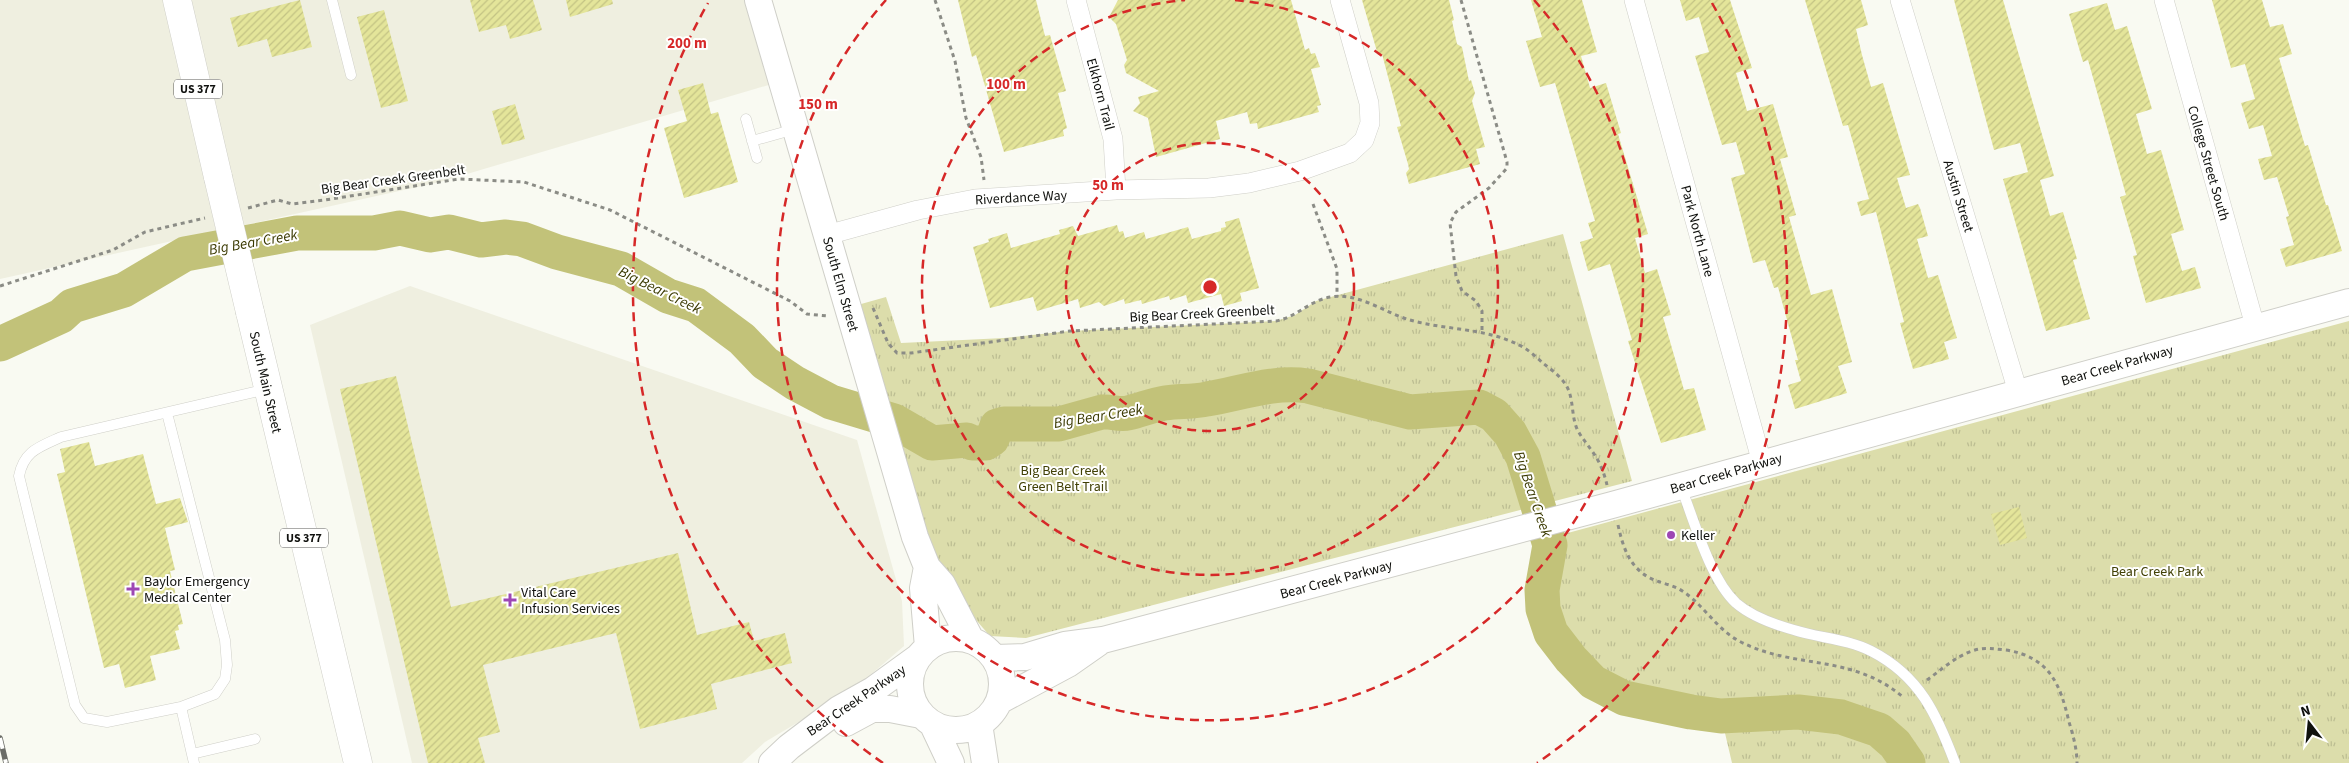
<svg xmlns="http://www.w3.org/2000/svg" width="2349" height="763" viewBox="0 0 2349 763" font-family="'Source Sans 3',sans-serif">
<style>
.built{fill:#efefe0}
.park{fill:url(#park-tufts)}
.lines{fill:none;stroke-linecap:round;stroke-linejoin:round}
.river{stroke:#c2c279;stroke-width:35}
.building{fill:url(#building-hatch)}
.lane-casing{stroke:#cfcfc8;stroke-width:11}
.street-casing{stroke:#cfcfc8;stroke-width:20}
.secondary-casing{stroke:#cfcfc8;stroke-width:28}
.primary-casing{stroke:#cfcfc8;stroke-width:29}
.path{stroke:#8b8c86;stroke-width:3;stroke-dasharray:4 4;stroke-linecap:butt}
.lane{stroke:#fff;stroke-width:10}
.street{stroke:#fff;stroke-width:19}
.secondary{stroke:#fff;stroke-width:26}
.primary{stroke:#fff;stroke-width:28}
.rail-casing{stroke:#6b6c67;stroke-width:5.5}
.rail{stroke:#fffffe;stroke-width:4;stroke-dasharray:11;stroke-linecap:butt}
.primary-bridge-casing{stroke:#cfcfc8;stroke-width:29;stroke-linecap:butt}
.primary-bridge{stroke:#fff;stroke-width:28}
.ring{fill:none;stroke:#d62828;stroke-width:2.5;stroke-dasharray:9 6}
.poi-dot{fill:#9d47b4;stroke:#fffffe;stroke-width:2}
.labels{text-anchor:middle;stroke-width:4;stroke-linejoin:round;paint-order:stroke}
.shield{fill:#fffffe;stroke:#585856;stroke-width:1}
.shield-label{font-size:12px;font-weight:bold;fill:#10110e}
.street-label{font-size:14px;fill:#10110e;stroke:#fffffe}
.park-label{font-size:14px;fill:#414005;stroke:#fffffe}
.poi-label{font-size:14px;fill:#10110e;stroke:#fffffe;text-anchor:start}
.water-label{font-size:15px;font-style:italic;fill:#3a3900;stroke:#fffffe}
.centre{fill:#d62828;stroke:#fffffe;stroke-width:2.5}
.ring-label{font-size:15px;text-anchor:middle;font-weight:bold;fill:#d62828;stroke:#fffffe;stroke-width:4;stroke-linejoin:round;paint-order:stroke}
</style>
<defs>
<pattern id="park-tufts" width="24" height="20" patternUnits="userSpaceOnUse" patternTransform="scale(1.25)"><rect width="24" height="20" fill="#dcddab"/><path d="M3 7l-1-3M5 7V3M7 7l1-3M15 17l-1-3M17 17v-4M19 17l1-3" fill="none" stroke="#bcbd92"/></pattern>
<pattern id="building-hatch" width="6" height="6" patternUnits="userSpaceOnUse" patternTransform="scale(1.25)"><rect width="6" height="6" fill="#e4e59a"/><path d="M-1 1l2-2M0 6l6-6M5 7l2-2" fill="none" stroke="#c3c384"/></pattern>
</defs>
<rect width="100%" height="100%" fill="#f9faf2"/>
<path class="built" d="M0 0H759L782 81 440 182 0 279Z
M410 286 857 440 902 601 904 646 854 689 765 742 742 763H412L310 325Z"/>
<path class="park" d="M1563 234 1632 481 1026 638 990 636 962 604 917 525 854 306 886 297 901 343 1004 338 1070 331 1276 321 1295 315 1316 301Z
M2349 321V763H1732L1721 716C1691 713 1652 709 1624 698 1591 685 1548 644 1542 608 1539 586 1545 557 1553 537Z"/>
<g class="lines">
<path class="river" d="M0 344 61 316 72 306 124 290 185 254 297 233H374L400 228 430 235 449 232 481 240 506 237 522 239 557 252 621 269 668 296 696 305 742 339 765 363 795 383 831 402 894 421 932 443 967 440 972 443H986L992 439 997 426 1004 424H1059L1102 412C1111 411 1119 415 1128 413 1141 410 1152 405 1165 403 1179 401 1193 402 1207 399 1242 393 1273 381 1308 386L1410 412 1479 407 1494 415 1510 433 1523 457 1550 545 1542 590 1543 609 1551 633 1571 659 1593 682 1624 698 1691 712 1721 716 1798 712 1841 717 1879 730 1895 744 1908 763"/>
</g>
<path class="building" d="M300 0 312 47 272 57 267 39 238 47 230 18Z
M470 0H533L542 30 510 39 506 25 479 32Z
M566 0H612L613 4 570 17Z
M958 0H1036L1045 36 1050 35 1066 91 1058 93 1067 128 1063 130 1064 136 1004 152 976 55 972 57Z
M1118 0H1291L1305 50 1309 48 1311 54 1315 53 1320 67 1311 69 1321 105 1317 106 1319 112 1258 129 1257 123 1250 124 1247 112 1216 121 1220 139 1156 157 1148 118 1133 111 1140 103 1138 97 1159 91 1126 73 1124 65 1127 60 1116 24 1109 17Z
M1362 0H1449L1454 20 1452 21 1457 44 1462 47 1469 81 1471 80 1475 93 1472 101 1485 147 1476 149 1480 164 1409 184 1406 173 1409 169 1408 164 1397 127 1401 126 1382 54 1378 55Z
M1531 0H1582L1597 52 1581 56 1590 88 1606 83 1621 133 1618 134 1648 234 1635 238 1645 273 1657 269 1671 315 1663 317 1684 390 1694 388 1706 430 1661 443 1628 341 1632 340 1610 264 1588 271 1580 242 1593 238 1588 223 1595 221 1555 83 1540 87 1526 41 1542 37Z
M1680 0H1730L1752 68 1736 73 1747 111 1773 104 1788 157 1780 159 1796 215 1789 217 1811 295 1832 289 1852 362 1838 366 1847 393 1795 409 1788 385 1801 381 1795 360H1798L1778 287 1774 288 1765 260 1753 263 1731 178 1745 174 1736 142 1722 145 1695 56 1709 52 1699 17 1686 21Z
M1805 0H1861L1868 25 1856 29 1862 55 1871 87 1883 83 1910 175 1897 178 1906 208 1918 204 1920 208 1928 236 1917 239 1928 278 1938 275 1957 338 1944 342 1949 359 1913 369 1900 323 1904 322 1876 212 1861 216 1857 202 1869 199 1848 125 1843 126Z
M1954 0H2003L2054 176 2040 180 2050 216 2063 212 2077 259 2073 260 2090 319 2046 331 2003 179 2028 172 2020 143 1994 150Z
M2212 0H2262L2270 27 2283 24 2292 54 2279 58 2305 146 2308 145 2326 205H2328L2342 251 2286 267 2280 249 2294 245 2286 217 2289 216 2277 177 2264 180 2258 159 2272 156 2263 125 2249 129 2241 103 2255 99 2245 64 2231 68Z
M2107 3 2115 30 2127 26 2152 109 2136 114 2147 154 2161 150 2184 230 2171 234 2182 271 2195 267 2201 288 2146 303 2133 256 2137 255 2120 197 2126 195 2088 60 2083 62 2069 14Z
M384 10 408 101 381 108 357 17Z
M703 83 711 114 718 112 738 182 684 198 664 128 687 121 678 90Z
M515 104 525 139 502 145 492 111Z
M1239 218 1259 288 1240 293 1242 301 1224 306 1221 294 1188 303 1186 295 1170 300 1169 296 1142 304 1141 300 1125 304 1124 299 1104 306 1099 302 1080 308 1078 299 1037 311 1033 297 990 308 973 247 989 242 988 239 1007 233 1011 248 1060 234 1059 230 1073 226 1078 236 1117 225 1119 232 1123 231 1125 238 1144 232 1146 239 1188 227 1192 239 1221 231V228L1226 227 1225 222Z
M396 376 451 607 678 553 697 635 749 622 754 641 785 633 792 663 711 684 717 709 640 729 616 633 483 665 500 732 478 738 485 763H428L340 389Z
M89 442 95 466 143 454 156 504 180 498 188 522 165 528 175 570 170 571 183 624 178 625 179 630 175 631 180 649 150 656 156 680 125 688 119 664 104 668 57 474 65 472 60 449Z
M2019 507 2027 538 2000 545 1991 514Z"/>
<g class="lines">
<g class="lane-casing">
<path id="lane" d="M332 0 351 75
M746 119 757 158
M752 141 795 129
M167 413 225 640 227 665 225 679 215 694 181 707 107 722 84 718 75 705 19 476C24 451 39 447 61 437L267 389
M1681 487C1694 520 1710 579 1736 603 1751 616 1776 625 1794 630 1819 638 1848 639 1871 651 1920 676 1937 715 1955 763
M181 707 194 763
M192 754 255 739"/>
</g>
<g class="street-casing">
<path id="street" d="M1076 0 1113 139 1116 190
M1634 0 1762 463
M1900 0 2018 392
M2164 0 2255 326
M827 235 918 210 975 199 1116 190 1209 188 1249 183 1300 171 1350 153 1364 140 1370 123 1369 103 1340 0"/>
</g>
<g class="secondary-casing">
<path id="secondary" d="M758 0 915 537 927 567 942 584 971 640
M927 567 923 588 928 647
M910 684a46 46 0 1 1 92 0a46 46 0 1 1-92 0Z
M995 658 1025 657 1065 645 1103 640 1612 505 2349 302
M999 701 1068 664 1098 643
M846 723 872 709H890L921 715
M979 724 985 763
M933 725 951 763
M772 763 789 747 839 709 873 690 917 658"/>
</g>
<g class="primary-casing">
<path id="primary" d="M177 0 218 177
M250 312 358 763"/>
</g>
<path class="path" d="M935 0 955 61 966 118 981 157 984 180
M1461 0 1507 162V168L1489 188 1456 212 1450 223 1456 276 1462 291 1476 301 1482 311V333
M1313 204 1337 269V297
M248 208 278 200 292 204 325 200 459 179 524 182 610 210 790 301 807 314 828 316
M0 286 113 250 145 232 205 218
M873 308 888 343 897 353H911L1070 331 1276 321C1297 317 1310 300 1331 297 1358 292 1385 313 1410 320 1445 330 1484 328 1517 344 1527 348 1536 357 1544 364 1552 370 1561 377 1566 385 1574 398 1571 415 1577 429 1582 439 1590 447 1596 457 1601 465 1605 476 1607 485
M1618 525C1623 547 1629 567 1650 578 1659 583 1670 584 1679 589 1702 602 1715 628 1739 641 1794 670 1851 653 1903 697
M1927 680C1941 670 1957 655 1975 650 1985 647 1995 649 2006 650 2049 657 2060 683 2069 722 2073 735 2077 749 2077 763"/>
<use href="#lane" class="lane"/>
<use href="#street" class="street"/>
<use href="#secondary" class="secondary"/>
<use href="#primary" class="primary"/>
<g class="rail-casing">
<path id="rail" d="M0 738 6 763"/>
</g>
<use href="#rail" class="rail"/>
<g class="primary-bridge-casing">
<path id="primary-bridge" d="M218 177 250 312"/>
</g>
<use href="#primary-bridge" class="primary-bridge"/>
</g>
<g class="ring">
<circle cx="1210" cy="287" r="144"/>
<path d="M1235 0A288 288 0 1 1 1185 0"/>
<path d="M1534 0A433 433 0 1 1 886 0"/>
<path d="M883 763A577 577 0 0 1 708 3M1712 3A577 577 0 0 1 1537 763"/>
</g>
<g class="poi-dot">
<circle cx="1671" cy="535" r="5"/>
<path d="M130.5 581.5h5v5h5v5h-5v5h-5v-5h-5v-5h5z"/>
<path d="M507.5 592.5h5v5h5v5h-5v5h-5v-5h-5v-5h5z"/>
</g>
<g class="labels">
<g class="shield">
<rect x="174" y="79.5" width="48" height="19" rx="4"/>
<rect x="280" y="528.5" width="48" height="19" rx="4"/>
</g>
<g class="shield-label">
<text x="198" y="93">US 377</text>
<text x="304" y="542">US 377</text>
</g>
<g class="street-label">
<text transform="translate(1101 94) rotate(75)" y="5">Elkhorn Trail</text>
<text transform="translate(2209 163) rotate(74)" y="5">College Street South</text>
<text transform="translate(393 179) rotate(-8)" y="5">Big Bear Creek Greenbelt</text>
<text transform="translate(1959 196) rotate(73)" y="5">Austin Street</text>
<text transform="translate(1021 197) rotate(-3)" y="5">Riverdance Way</text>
<text transform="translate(1698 231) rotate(75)" y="5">Park North Lane</text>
<text transform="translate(841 284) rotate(74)" y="5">South Elm Street</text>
<text transform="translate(1202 313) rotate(-3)" y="5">Big Bear Creek Greenbelt</text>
<text transform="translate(2117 365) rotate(-16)" y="5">Bear Creek Parkway</text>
<text transform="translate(266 382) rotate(77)" y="5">South Main Street</text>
<text transform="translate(1726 473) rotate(-16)" y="5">Bear Creek Parkway</text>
<text transform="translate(1336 579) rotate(-15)" y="5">Bear Creek Parkway</text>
<text transform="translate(856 700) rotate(-34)" y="5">Bear Creek Parkway</text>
</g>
<g class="park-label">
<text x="1063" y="475">Big Bear Creek<tspan x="1063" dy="16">Green Belt Trail</tspan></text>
<text x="2157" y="576">Bear Creek Park</text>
</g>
<g class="poi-label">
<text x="1681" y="540">Keller</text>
<text x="144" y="586">Baylor Emergency<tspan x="144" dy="16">Medical Center</tspan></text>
<text x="521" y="597">Vital Care<tspan x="521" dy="16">Infusion Services</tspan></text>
</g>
<g class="water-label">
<text transform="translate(253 242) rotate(-10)" y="5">Big Bear Creek</text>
<text transform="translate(660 290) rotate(26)" y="5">Big Bear Creek</text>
<text transform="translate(1098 416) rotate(-9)" y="5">Big Bear Creek</text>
<text transform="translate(1533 494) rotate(71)" y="5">Big Bear Creek</text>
</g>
</g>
<circle cx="1210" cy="287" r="8" class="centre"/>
<g class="ring-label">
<text x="687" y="48">200 m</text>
<text x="1006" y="89">100 m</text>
<text x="818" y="109">150 m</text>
<text x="1108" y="190">50 m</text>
</g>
<g transform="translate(2309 723) rotate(344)" stroke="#fffffe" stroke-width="4" paint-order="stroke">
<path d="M0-4L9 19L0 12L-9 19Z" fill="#10110e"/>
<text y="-8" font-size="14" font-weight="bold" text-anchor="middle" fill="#10110e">N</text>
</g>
</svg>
